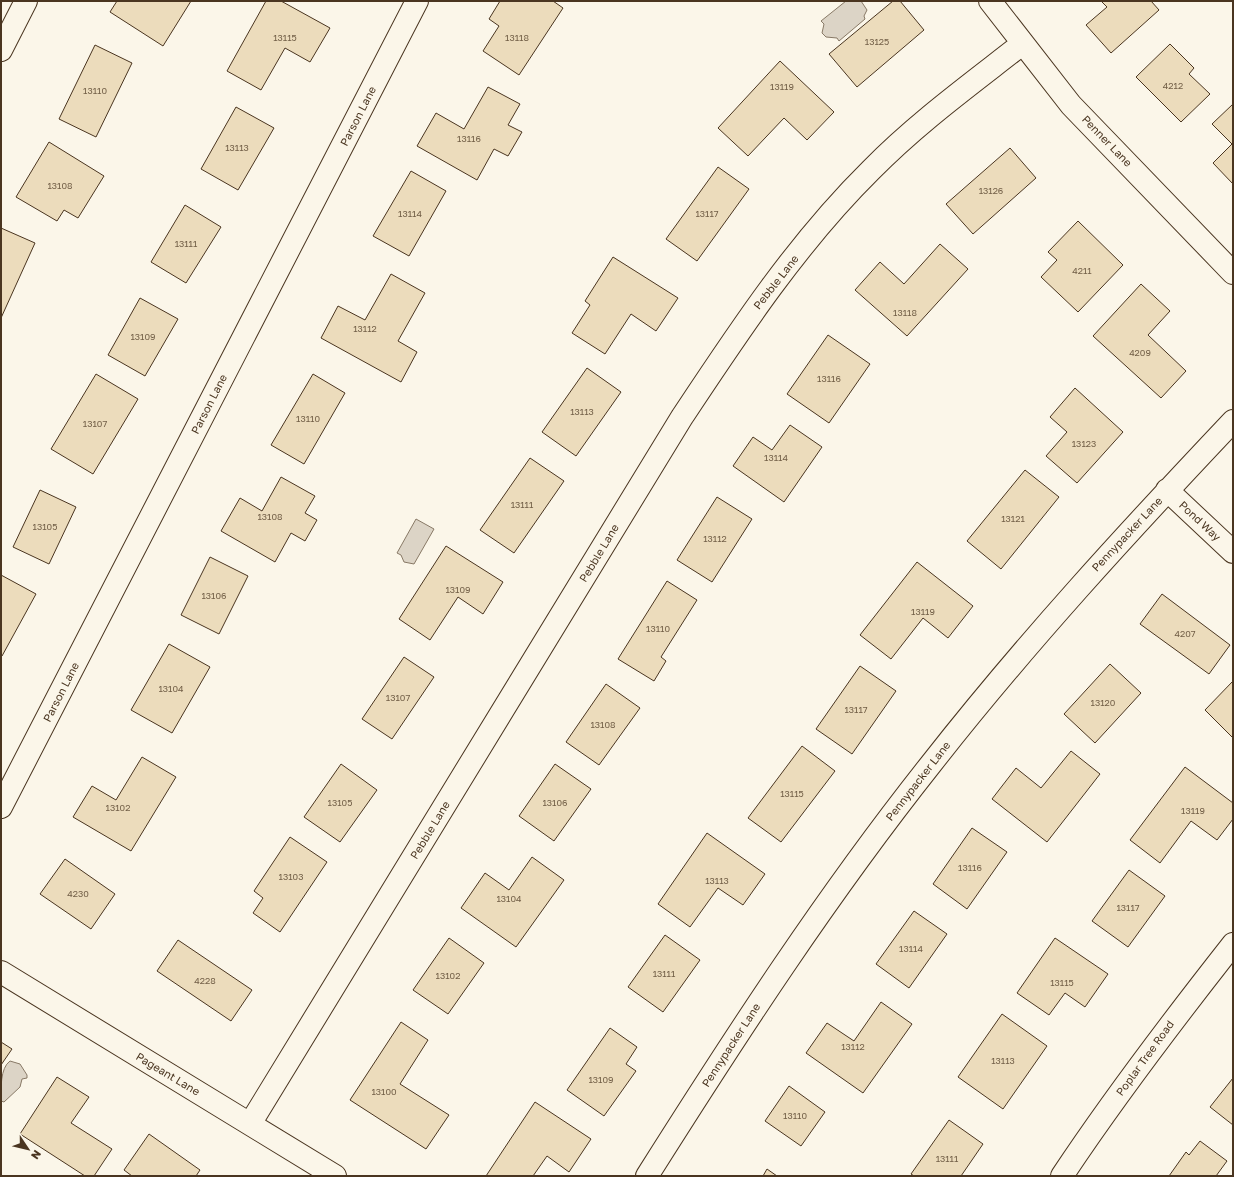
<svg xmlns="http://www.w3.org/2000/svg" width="1234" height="1177" viewBox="0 0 1234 1177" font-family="'Golos Text',sans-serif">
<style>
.water{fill:#dcd4c6;stroke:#887966}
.building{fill:#ecdcbc;stroke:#4a3520}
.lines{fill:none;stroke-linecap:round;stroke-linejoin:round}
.minor-casing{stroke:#4a3520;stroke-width:24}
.minor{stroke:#fbf6e9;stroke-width:22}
.labels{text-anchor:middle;stroke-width:3;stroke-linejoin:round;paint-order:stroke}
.number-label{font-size:9px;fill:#725f47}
.street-label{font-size:11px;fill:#4a3520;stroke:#fbf6e9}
</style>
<rect width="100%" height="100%" fill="#fbf6e9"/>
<path class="water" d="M846 1H861L867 10 864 16 865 19 839 41 837 38 826 37 822 33 824 24 821 21Z
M416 519 434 529 414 564 404 562 401 555 397 553Z
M10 1061 20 1064 27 1075V1078L22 1079 20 1087 4 1102 1 1101C1 1089 0 1068 10 1061Z"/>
<path class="building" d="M117 1H191L163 46 110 12Z
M266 1H281L330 28 310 62 285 48 261 90 227 71Z
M500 1H553L563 8 519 75 483 51 499 26 489 19Z
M893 1H900L924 30 857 87 829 54Z
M1101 1H1151L1159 10 1111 53 1086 25 1107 7Z
M1170 44 1194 68 1189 74 1210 94 1181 122 1136 77Z
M95 45 132 63 96 137 59 119Z
M780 61 834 112 807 140 784 118 748 156 718 128Z
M488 87 520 104 508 125 522 132 508 156 494 149 477 180 417 146 436 113 464 129Z
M1233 104V184L1213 163 1232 144 1212 124Z
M236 107 274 128 238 190 201 169Z
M49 142 104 176 78 218 64 210 57 221 16 197Z
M1010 148 1036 178 973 234 946 204Z
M718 167 749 189 697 261 666 239Z
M411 171 446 191 409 256 373 236Z
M185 205 221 227 186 283 151 262Z
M1078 221 1123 265 1078 312 1041 277 1057 260 1048 252Z
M1 228 35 243 1 318Z
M940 244 968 269 907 336 855 290 880 262 904 284Z
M613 257 678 298 656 331 631 314 605 354 572 333 590 305 585 301Z
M391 274 425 293 398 341 417 352 401 382 321 338 338 306 365 320Z
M1141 284 1170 311 1148 335 1186 371 1161 398 1093 336Z
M140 298 178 319 145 376 108 355Z
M828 335 870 364 829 423 787 394Z
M587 368 621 392 576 456 542 432Z
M96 374 138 399 93 474 51 449Z
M313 374 345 393 304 464 271 445Z
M1075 388 1123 432 1077 483 1046 456 1067 432 1050 417Z
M790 425 822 447 784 502 733 466 753 437 772 450Z
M530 458 564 481 514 553 480 530Z
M1025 470 1059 497 1001 569 967 541Z
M281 477 315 496 305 513 317 520 305 541 291 533 275 562 221 531 240 498 262 511Z
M40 490 76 507 49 564 13 547Z
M717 497 752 519 712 582 677 560Z
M446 546 503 582 483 614 458 597 430 640 399 619Z
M210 557 248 576 219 634 181 615Z
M917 562 973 606 948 638 923 618 891 659 860 635Z
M1 575 36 594 2 656 1 655Z
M667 581 697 600 661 657 666 661 654 681 618 659Z
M1162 594 1230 645 1209 674 1140 624Z
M169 644 210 667 172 733 131 710Z
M404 657 434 677 392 739 362 719Z
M1110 664 1141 693 1095 743 1064 714Z
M860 666 896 691 852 754 816 729Z
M1233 681V738L1205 710Z
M606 684 640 708 599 765 566 742Z
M802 746 835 771 781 842 748 818Z
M1071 751 1100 774 1047 842 992 799 1016 768 1041 788Z
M142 757 176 777 131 851 73 817 92 786 116 800Z
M341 764 377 790 340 842 304 817Z
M555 764 591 789 554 841 519 816Z
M1185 767 1233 803V819L1217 840 1191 821 1160 863 1130 840Z
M972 828 1007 852 967 909 933 884Z
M707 833 765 874 743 905 718 888 690 927 658 904Z
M290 837 327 862 280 932 253 913 263 898 254 891Z
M532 857 564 880 516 947 461 908 485 873 509 890Z
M65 859 115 894 91 929 40 894Z
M1129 870 1165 896 1128 947 1092 921Z
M914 911 947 934 909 988 876 964Z
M665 935 700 960 663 1012 628 987Z
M449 938 484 963 448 1014 413 990Z
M1055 938 1108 974 1085 1007 1065 993 1049 1015 1017 993Z
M178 940 252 990 231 1021 157 971Z
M881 1002 912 1024 863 1093 806 1053 827 1023 854 1041Z
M1002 1014 1047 1046 1003 1109 958 1077Z
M401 1022 428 1040 400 1084 449 1115 426 1149 350 1100Z
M610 1028 637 1047 626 1064 636 1071 604 1116 567 1090Z
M1 1042 12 1049 1 1065Z
M57 1077 89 1097 71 1123 112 1149 94 1176H85L20 1134Z
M1233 1078V1125L1210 1107Z
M789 1086 825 1112 801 1146 765 1121Z
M535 1102 591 1139 569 1172 547 1156 533 1176H486Z
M949 1120 983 1144 961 1176H914L911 1174Z
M149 1134 200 1170 196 1176H132L124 1170Z
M1200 1141 1227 1161 1216 1176H1169L1186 1152 1189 1155Z
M767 1169 777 1176H763Z"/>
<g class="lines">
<g class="minor-casing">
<path id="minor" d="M990 1 1071 105 1233 273
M1 50 26 1
M1167 490 1233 552
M1 807 417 1
M1 972 335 1176
M250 1124 682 417C739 331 797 243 871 170 917 123 971 84 1022 44
M647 1176C736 1035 827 895 931 764 1025 644 1128 532 1233 421
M1062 1176C1115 1096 1174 1019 1233 944"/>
</g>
<use href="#minor" class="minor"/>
</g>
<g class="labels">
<g class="number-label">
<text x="285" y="41">13115</text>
<text x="517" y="41">13118</text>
<text x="877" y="45">13125</text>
<text x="1173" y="89">4212</text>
<text x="782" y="90">13119</text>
<text x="95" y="94">13110</text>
<text x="469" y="142">13116</text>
<text x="237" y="151">13113</text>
<text x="60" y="189">13108</text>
<text x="991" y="194">13126</text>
<text x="410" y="217">13114</text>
<text x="707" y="217">13117</text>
<text x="186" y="247">13111</text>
<text x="1082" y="274">4211</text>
<text x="905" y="316">13118</text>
<text x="365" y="332">13112</text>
<text x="143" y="340">13109</text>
<text x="1140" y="356">4209</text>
<text x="829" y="382">13116</text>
<text x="582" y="415">13113</text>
<text x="308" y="422">13110</text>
<text x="95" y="427">13107</text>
<text x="1084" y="447">13123</text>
<text x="776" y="461">13114</text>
<text x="522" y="508">13111</text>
<text x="270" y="520">13108</text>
<text x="1013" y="522">13121</text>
<text x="45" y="530">13105</text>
<text x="715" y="542">13112</text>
<text x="458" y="593">13109</text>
<text x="214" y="599">13106</text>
<text x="923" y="615">13119</text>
<text x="658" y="632">13110</text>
<text x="1185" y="637">4207</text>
<text x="171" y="692">13104</text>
<text x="398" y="701">13107</text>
<text x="1103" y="706">13120</text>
<text x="856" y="713">13117</text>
<text x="603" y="728">13108</text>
<text x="792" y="797">13115</text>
<text x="340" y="806">13105</text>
<text x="555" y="806">13106</text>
<text x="118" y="811">13102</text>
<text x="1193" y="814">13119</text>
<text x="970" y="871">13116</text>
<text x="291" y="880">13103</text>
<text x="717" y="884">13113</text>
<text x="78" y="897">4230</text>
<text x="509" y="902">13104</text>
<text x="1128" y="911">13117</text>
<text x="911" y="952">13114</text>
<text x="664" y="977">13111</text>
<text x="448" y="979">13102</text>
<text x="205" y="984">4228</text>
<text x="1062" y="986">13115</text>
<text x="853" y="1050">13112</text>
<text x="1003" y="1064">13113</text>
<text x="601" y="1083">13109</text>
<text x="384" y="1095">13100</text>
<text x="795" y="1119">13110</text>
<text x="947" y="1162">13111</text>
</g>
<g class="street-label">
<text transform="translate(358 116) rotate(-63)" y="4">Parson Lane</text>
<text transform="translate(1107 141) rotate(46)" y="4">Penner Lane</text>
<text transform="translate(776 282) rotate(-52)" y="4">Pebble Lane</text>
<text transform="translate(209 404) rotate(-63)" y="4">Parson Lane</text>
<text transform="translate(1200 521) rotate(43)" y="4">Pond Way</text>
<text transform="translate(1127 534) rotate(-47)" y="4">Pennypacker Lane</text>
<text transform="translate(599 553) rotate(-59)" y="4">Pebble Lane</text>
<text transform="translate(61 692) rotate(-63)" y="4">Parson Lane</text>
<text transform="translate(918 781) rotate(-52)" y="4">Pennypacker Lane</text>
<text transform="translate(430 830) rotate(-59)" y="4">Pebble Lane</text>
<text transform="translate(731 1045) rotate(-57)" y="4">Pennypacker Lane</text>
<text transform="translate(1145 1058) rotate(-54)" y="4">Poplar Tree Road</text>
<text transform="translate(168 1074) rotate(31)" y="4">Pageant Lane</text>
</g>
</g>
<rect width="1234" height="1177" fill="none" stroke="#4a3520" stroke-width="4"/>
<g transform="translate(28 1149) rotate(125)" stroke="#fbf6e9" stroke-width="3" paint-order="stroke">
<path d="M0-3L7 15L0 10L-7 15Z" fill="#4a3520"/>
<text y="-6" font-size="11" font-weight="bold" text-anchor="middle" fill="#4a3520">N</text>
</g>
</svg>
